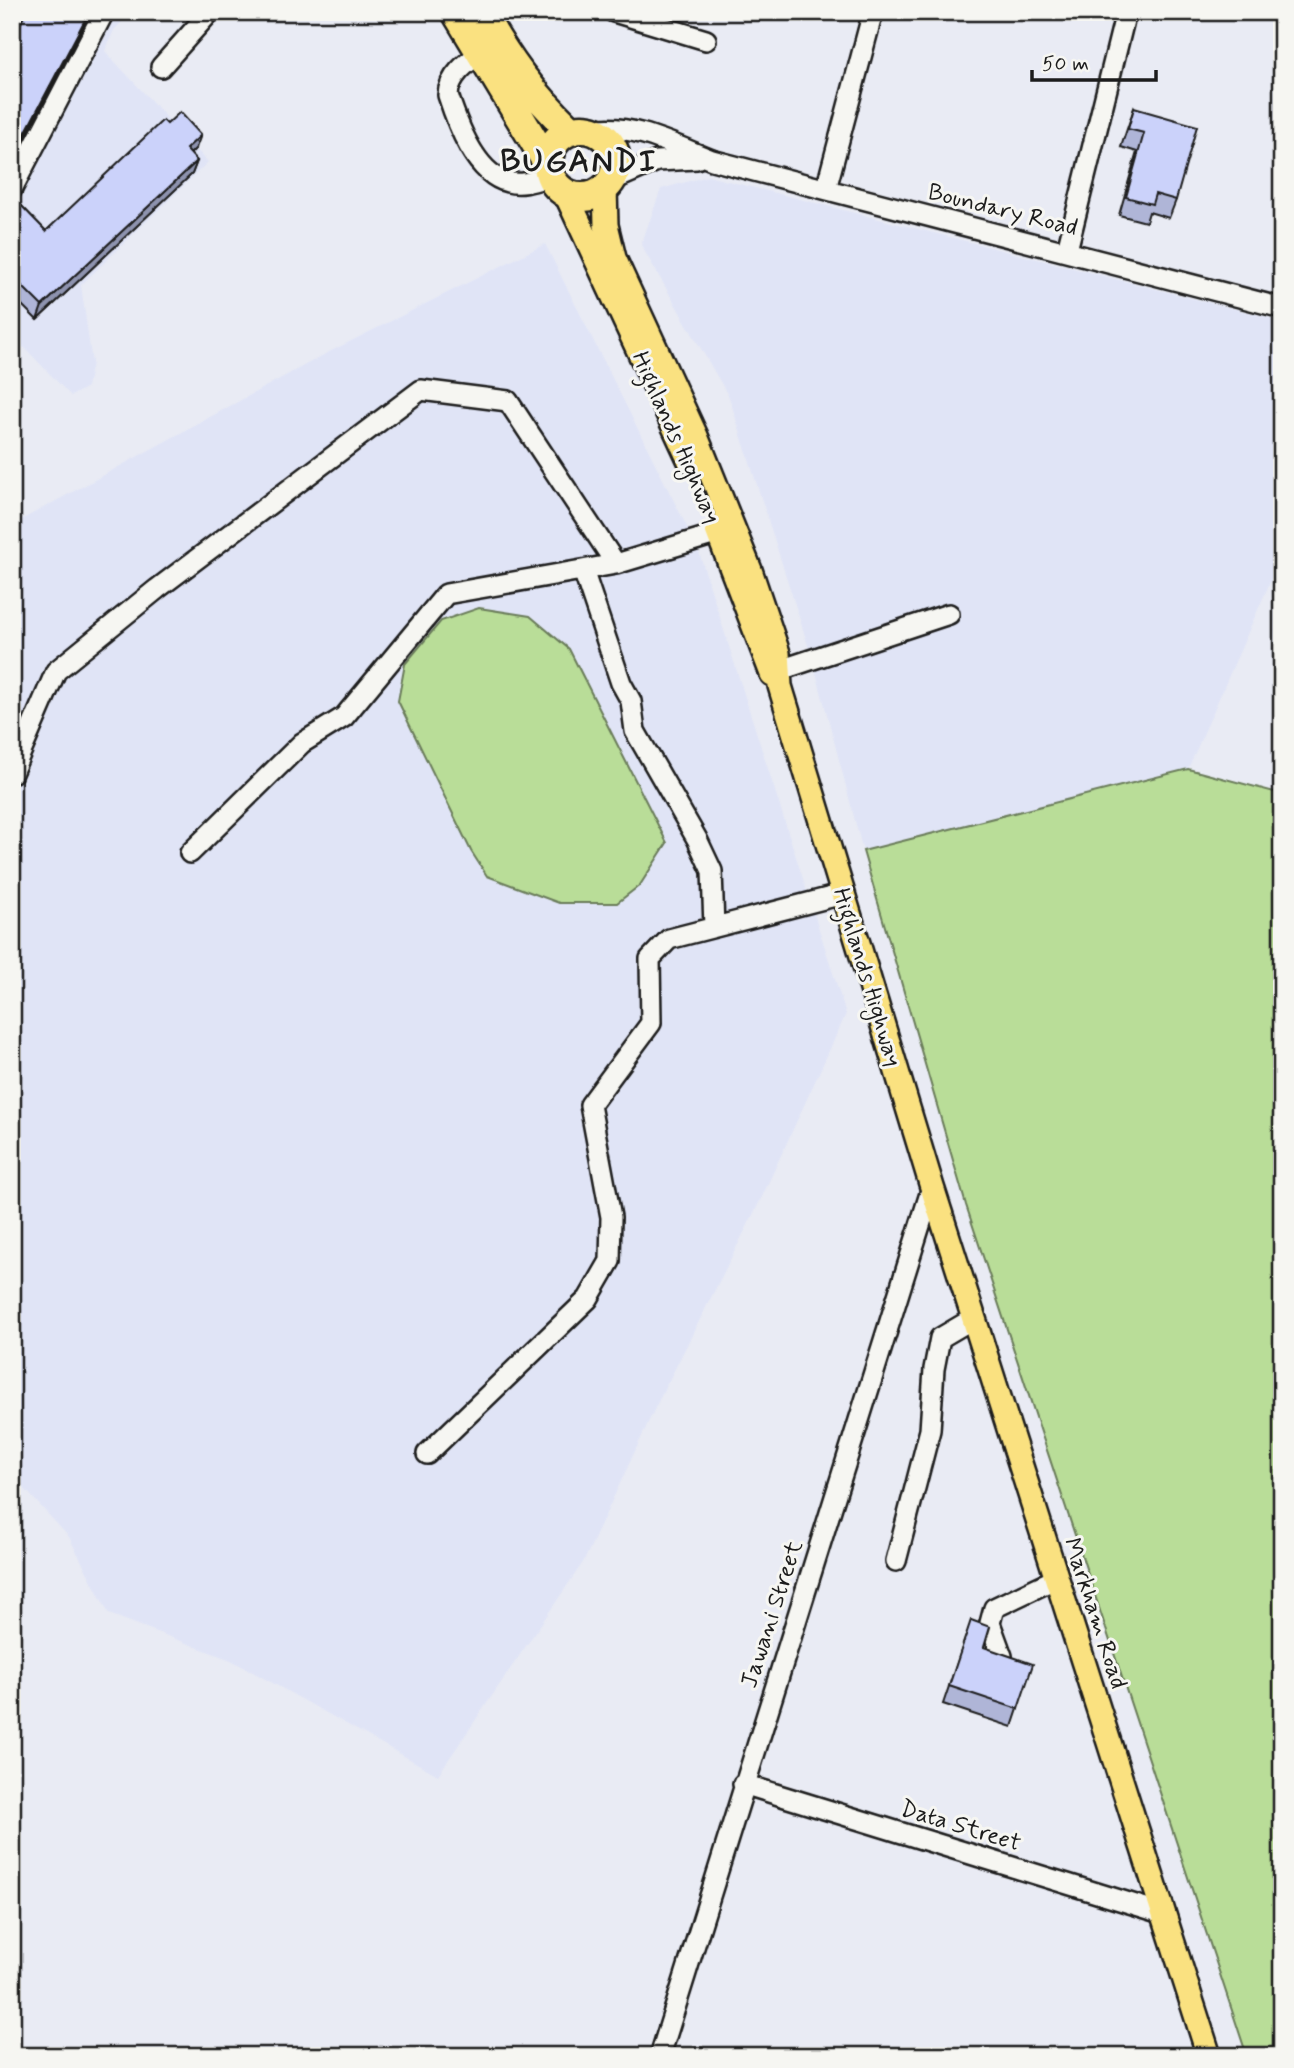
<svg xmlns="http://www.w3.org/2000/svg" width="1294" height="2068" viewBox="0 0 1294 2068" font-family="Mynerve,sans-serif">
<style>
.built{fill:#e0e4f6}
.green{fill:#b9dd98;stroke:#6a7c5a;stroke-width:2}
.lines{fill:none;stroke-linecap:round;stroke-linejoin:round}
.minor-casing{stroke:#1c1c1c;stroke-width:24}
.major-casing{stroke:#1c1c1c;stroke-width:28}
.highway-casing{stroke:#1c1c1c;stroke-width:33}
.minor{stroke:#f6f6f2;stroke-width:19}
.major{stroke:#fae180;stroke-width:23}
.highway{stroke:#fae180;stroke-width:28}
.wall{fill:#afb5d7;stroke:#1c1c1c;stroke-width:2}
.shaded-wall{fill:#8e93af;stroke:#1c1c1c;stroke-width:2}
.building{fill:#cbd2fa;stroke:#1c1c1c;stroke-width:2}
.labels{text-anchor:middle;stroke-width:6;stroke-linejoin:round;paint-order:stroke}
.street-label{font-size:24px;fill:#1c1c1c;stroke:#f6f6f2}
.district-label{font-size:32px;font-weight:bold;letter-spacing:2px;fill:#1c1c1c;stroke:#f6f6f2}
</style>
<rect width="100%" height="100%" fill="#e9ebf4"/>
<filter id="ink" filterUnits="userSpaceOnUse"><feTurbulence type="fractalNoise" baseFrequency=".0143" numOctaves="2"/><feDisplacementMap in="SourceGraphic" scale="14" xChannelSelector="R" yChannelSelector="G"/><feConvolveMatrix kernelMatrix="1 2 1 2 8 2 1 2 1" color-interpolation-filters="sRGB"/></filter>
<g filter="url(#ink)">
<path class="built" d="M18 12H132L114 30 105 51 208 162 81 285 92 363 87 387 71 396 25 348 12 340V24Z
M708 176 1282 321V555L1188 769 863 851 813 661 729 397 641 245 661 189Z
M545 244 698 549 846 1014 760 1201 655 1408 584 1561 438 1775 231 1660 109 1614 69 1537 12 1475V525L329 352Z"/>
<path class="green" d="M479 608 530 616 569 649 667 843 640 885 617 903H559L487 876 471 851 398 701 405 664 441 621Z
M1188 769 1282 794V2056H1247L966 1205 863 851Z"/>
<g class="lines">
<g class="minor-casing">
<path id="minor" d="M614 12 706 40
M481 53C466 63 449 76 448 95 457 123 475 174 508 182 522 186 537 180 551 176
M161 67 210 12
M592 130C631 122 676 146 712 160L1282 308
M611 181 657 161 697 159
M12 189 104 12
M826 189 873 12
M1067 250 1126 12
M583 570 621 683 631 701 635 731 697 839 712 871 714 927
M780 670 949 614
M12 773 56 671 157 589 421 390 508 401 616 564
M190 853 302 743 344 717 446 594 616 564 719 533
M427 1454 588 1299 610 1261 611 1217 590 1105 651 1023 650 959 669 939 843 894
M896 1561 930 1430 934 1369 940 1338 974 1318
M1002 1656 990 1623 994 1608 1057 1578
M743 1784 1165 1914
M660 2056 932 1187"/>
</g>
<g class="major-casing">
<path id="major" d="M605 188 606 225 614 258 696 436 750 570 778 653 780 686 932 1187 1209 2056
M565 192 689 459
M717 530 772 674"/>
</g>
<g class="highway-casing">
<path id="highway" d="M456 12 548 164
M481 12C507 60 532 93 571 131
M548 163a34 34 0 1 1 68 0a34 34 0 1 1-68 0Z"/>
</g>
<use href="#minor" class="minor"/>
<use href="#major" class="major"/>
<use href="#highway" class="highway"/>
</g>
<path class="wall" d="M1134 108 1176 200 1169 218 1149 212 1146 222 1119 215 1137 152 1121 147Z
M167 124 196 148 190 154 197 161 192 174 37 320 12 295V196L46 231Z
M965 1639 984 1647 1018 1709 1012 1727 943 1704Z"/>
<path class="shaded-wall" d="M89 12H91L12 162V159Z
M201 135 196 148 181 163 186 149Z
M197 161 192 174 37 320 42 306Z"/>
<path class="building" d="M26 12H89L13 156H12V41Z
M1134 108 1197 126 1176 200 1155 194 1152 204 1126 197 1144 133 1128 129Z
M180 112 201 135 186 149 197 161 42 306 12 276V196L46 231 163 120 167 124Z
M971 1620 990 1627 984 1647 1033 1664 1018 1709 949 1686Z"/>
</g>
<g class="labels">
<g class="street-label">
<text transform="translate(1003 209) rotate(14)" y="8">Boundary Road</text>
<text transform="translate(677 437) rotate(66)" y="8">Highlands Highway</text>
<text transform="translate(868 977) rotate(73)" y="8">Highlands Highway</text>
<text transform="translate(1096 1613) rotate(72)" y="8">Markham Road</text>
<text transform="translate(771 1614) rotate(-72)" y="8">Jawani Street</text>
<text transform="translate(961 1825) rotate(17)" y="8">Data Street</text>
</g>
<g class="district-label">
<text x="579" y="171">BUGANDI</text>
</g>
</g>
<rect width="1294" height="2068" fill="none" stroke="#f6f6f2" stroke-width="42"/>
<rect x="21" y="21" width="1252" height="2026" fill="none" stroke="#1c1c1c" stroke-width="2.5" filter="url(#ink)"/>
<path d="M1032 70v10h124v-10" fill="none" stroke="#1c1c1c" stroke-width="3.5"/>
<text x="1042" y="70" font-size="21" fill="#1c1c1c" stroke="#f6f6f2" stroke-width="5" paint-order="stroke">50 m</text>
</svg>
